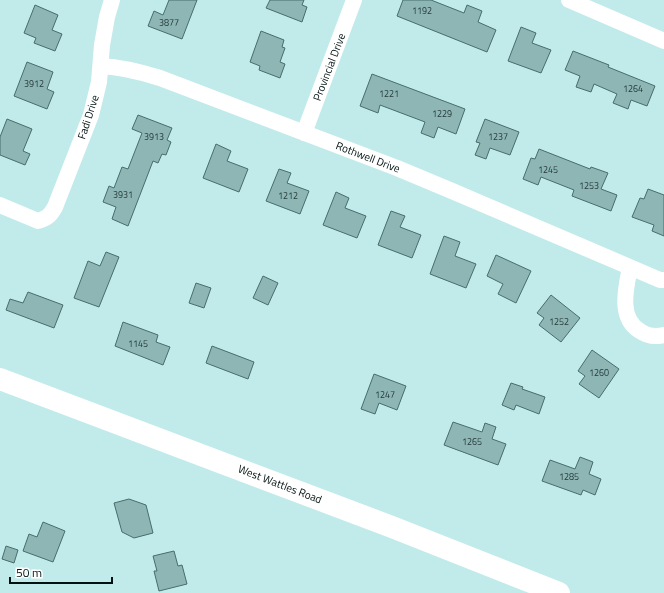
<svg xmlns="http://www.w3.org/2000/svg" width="664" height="593" viewBox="0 0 664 593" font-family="'Titillium Web',sans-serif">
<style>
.building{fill:#8db6b5;stroke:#476d6c}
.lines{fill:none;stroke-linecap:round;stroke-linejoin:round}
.street{stroke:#fff;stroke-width:16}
.secondary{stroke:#fff;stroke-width:22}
.labels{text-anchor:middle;stroke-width:3;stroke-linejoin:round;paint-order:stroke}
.number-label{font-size:9px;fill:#263a3a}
.street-label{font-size:11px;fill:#031111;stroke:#fff}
</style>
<rect width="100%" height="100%" fill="#c1ebea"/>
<path class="building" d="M169 0H197L182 39 148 26 154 11 163 15Z
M270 0H304L302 5 307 7 302 22 266 8Z
M403 0H431L464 13 467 5 482 11 478 22 496 30 487 52 397 16Z
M35 5 58 15 52 30 62 34 55 51 34 43 36 38 24 33Z
M521 27 536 33 532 43 551 50 541 73 508 61Z
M261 31 284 40 282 47 285 48 280 62 285 64 280 78 259 70 260 66 250 62Z
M573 51 609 65 608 67 655 86 647 106 631 100 628 109 613 103 617 94 594 84 591 92 576 87 580 76 565 70Z
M27 62 53 72 47 89 54 92 47 109 14 96Z
M372 74 465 109 456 134 438 127 434 138 421 133 425 122 380 105 378 113 360 106Z
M138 115 172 128 167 140 171 142 166 155 162 154 158 163 153 161 128 226 112 219 116 207 103 202 109 186 114 188 122 167 128 169 142 133 132 129Z
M7 119 32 129 23 151 30 154 25 165 0 155V137Z
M485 119 519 132 510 155 490 148 486 159 475 155 480 143 476 142Z
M216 144 231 151 227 161 248 169 239 192 203 178Z
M539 149 590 169 591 167 608 173 601 189 617 195 611 211 572 196 574 190 541 177 538 185 523 179 531 158 535 159Z
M279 169 291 173 287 183 309 191 300 214 266 201Z
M648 189 664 195V236L652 231 654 225 632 217 640 198 644 199Z
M336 192 349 198 345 208 366 216 357 238 323 225Z
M391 211 405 216 400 227 421 235 412 258 378 245Z
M444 236 460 242 455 256 476 264 466 288 430 274Z
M106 252 119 257 99 307 74 298 88 261 100 266Z
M496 255 531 271 516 303 498 294 503 284 487 276Z
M263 276 278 283 268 305 253 298Z
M196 283 211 288 204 308 189 303Z
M28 292 63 305 54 328 6 310 10 299 23 303Z
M551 295 580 318 561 342 539 325 544 318 537 313Z
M123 322 158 335 156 342 170 347 163 365 115 346Z
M212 346 254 362 248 379 206 363Z
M592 350 619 369 599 398 579 384 585 376 578 371Z
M374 374 406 386 397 410 379 403 375 414 361 409Z
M511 383 523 387 522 389 545 397 539 414 516 405 514 410 502 405Z
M453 422 482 432 485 423 496 427 492 439 506 444 498 465 444 445Z
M580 457 593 462 589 474 601 479 595 495 583 490 581 495 542 481 550 460 575 469Z
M129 499 146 505 153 533 134 538 122 532 114 503Z
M43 522 65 531 53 562 23 551 29 534 37 537Z
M6 546 18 550 14 563 2 559Z
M174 551 178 566 182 565 187 584 159 591 154 571H157L153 556Z"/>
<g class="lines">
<path class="street" d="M569 0 664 41
M101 66C122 67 141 72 160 78L397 168 452 191 646 274 660 280H664
M304 133 354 0
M0 205 38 221C47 218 50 216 55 207L91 115 99 82 102 45 107 17 112 0
M630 267C626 288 618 318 640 331 647 336 656 337 664 335"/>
<path class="secondary" d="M0 379 392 527 559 593"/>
</g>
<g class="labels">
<g class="number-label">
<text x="422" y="14">1192</text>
<text x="169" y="26">3877</text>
<text x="34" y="87">3912</text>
<text x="633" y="92">1264</text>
<text x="389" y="97">1221</text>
<text x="442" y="117">1229</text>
<text x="154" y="140">3913</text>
<text x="498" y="140">1237</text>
<text x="548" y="173">1245</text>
<text x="589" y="189">1253</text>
<text x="123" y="198">3931</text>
<text x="288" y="199">1212</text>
<text x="559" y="325">1252</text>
<text x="138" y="347">1145</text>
<text x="599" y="376">1260</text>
<text x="385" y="398">1247</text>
<text x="472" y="445">1265</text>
<text x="569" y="480">1285</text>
</g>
<g class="street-label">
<text transform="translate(329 67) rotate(-69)" y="4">Provincial Drive</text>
<text transform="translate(88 117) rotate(-72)" y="4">Fadi Drive</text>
<text transform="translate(368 157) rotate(21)" y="4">Rothwell Drive</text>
<text transform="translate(280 484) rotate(21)" y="4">West Wattles Road</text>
</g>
</g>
<path d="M10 577v6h102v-6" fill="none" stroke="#031111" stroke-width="2"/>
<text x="16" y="577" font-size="12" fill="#031111" stroke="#ffffff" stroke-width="3" paint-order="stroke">50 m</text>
</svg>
